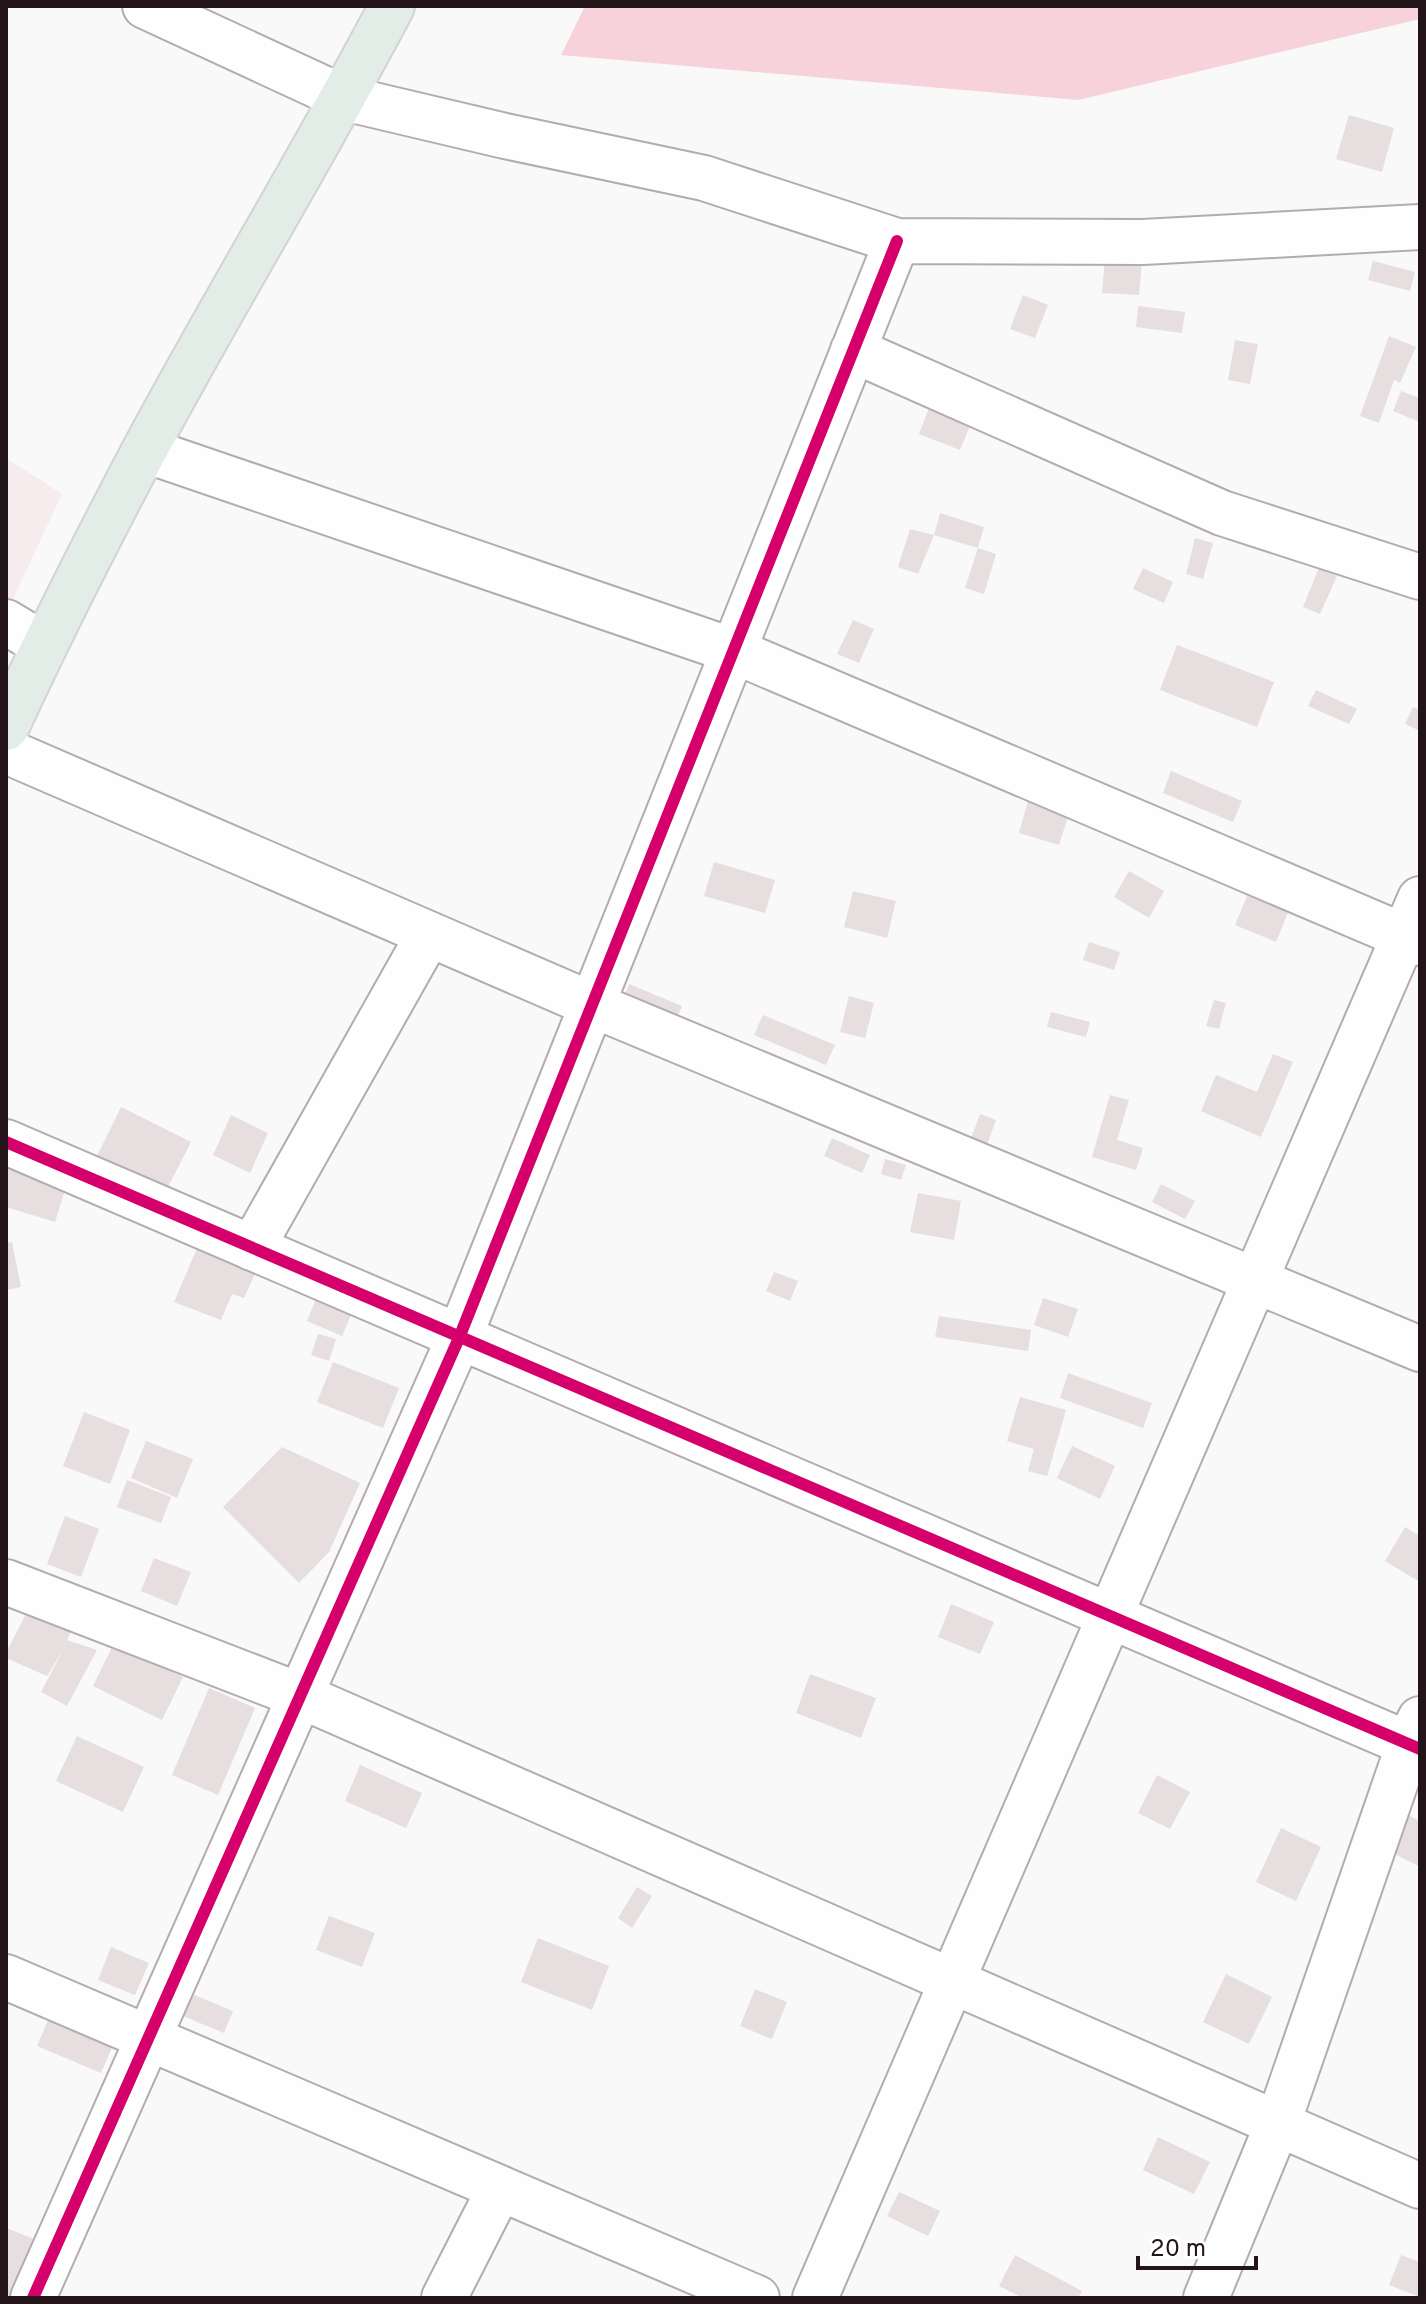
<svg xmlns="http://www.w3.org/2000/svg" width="1426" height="2304" viewBox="0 0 1426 2304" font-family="Overpass,sans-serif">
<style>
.built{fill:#f6ebed}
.green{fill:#f8d2db}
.building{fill:#e6dedf}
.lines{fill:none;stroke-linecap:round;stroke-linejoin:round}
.minor-casing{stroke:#b3acae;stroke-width:48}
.major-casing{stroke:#d5d2d3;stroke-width:48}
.minor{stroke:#fefefe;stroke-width:44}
.major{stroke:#e3ede8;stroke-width:44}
.cycleway-casing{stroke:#fff;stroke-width:17}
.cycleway{stroke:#d6006c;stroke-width:12}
</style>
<rect width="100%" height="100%" fill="#f9f9f9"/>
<path class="built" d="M6 458 62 494 6 614Z"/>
<path class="green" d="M585 6H1420V19L1078 100 561 55Z"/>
<path class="building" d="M1349 115 1394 128 1382 172 1336 159Z
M1106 247 1143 249 1139 295 1102 293Z
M1373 261 1415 272 1410 291 1368 280Z
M1023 295 1048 305 1035 338 1010 329Z
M1138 306 1185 312 1182 333 1136 327Z
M1389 336 1416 347 1400 383 1394 380 1379 423 1360 416Z
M1235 340 1258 344 1250 384 1228 380Z
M1401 391 1420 398V422L1393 411Z
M934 395 976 411 960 450 919 434Z
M940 513 984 527 978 548 934 535Z
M910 529 934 535 918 574 898 567Z
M1195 538 1213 543 1203 579 1186 574Z
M978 548 996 554 984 594 965 588Z
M1143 568 1173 582 1164 603 1133 589Z
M1319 568 1337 576 1320 614 1303 607Z
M853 620 874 629 859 663 837 654Z
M1177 645 1274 682 1257 727 1160 690Z
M1316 690 1357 709 1349 724 1308 706Z
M1413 707 1420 710V731L1405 724Z
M1171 771 1242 801 1233 822 1163 793Z
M1029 798 1070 810 1059 845 1019 833Z
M714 862 775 880 765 913 704 896Z
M1129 871 1164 891 1149 918 1114 897Z
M1250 889 1291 905 1276 942 1235 925Z
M853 891 896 901 887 938 844 927Z
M1089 942 1120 952 1114 970 1083 960Z
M629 984 682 1006 674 1025 622 1004Z
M849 996 874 1003 865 1038 840 1032Z
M1214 1000 1226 1003 1219 1029 1206 1026Z
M1051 1012 1090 1022 1086 1037 1047 1027Z
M763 1015 835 1045 826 1065 754 1035Z
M1273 1054 1293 1062 1261 1137 1201 1111 1216 1075 1257 1092Z
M1110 1095 1129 1100 1117 1140 1143 1148 1136 1170 1092 1157Z
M121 1107 191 1142 166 1191 97 1156Z
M980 1114 996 1120 982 1158 966 1152Z
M231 1115 268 1133 250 1173 213 1155Z
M832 1138 870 1155 862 1173 824 1156Z
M6 1148 67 1184 55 1222 6 1207Z
M885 1159 906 1165 901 1180 881 1174Z
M1161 1184 1195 1201 1185 1219 1152 1202Z
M918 1193 961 1201 954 1240 910 1232Z
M201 1239 259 1265 244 1298 232 1294 221 1320 174 1302Z
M12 1242 21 1287 6 1290V1243Z
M774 1272 798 1281 790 1301 766 1291Z
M319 1291 355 1306 342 1336 307 1321Z
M1043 1298 1078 1309 1068 1337 1034 1325Z
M939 1316 1031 1330 1028 1351 935 1337Z
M318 1334 336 1339 329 1361 311 1355Z
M333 1362 399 1388 383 1428 317 1402Z
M1068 1373 1152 1403 1143 1428 1060 1398Z
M1020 1397 1066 1410 1047 1476 1028 1471 1034 1449 1007 1441Z
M84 1412 130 1430 110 1484 63 1466Z
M146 1441 193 1459 177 1498 131 1478Z
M1072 1446 1115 1466 1100 1499 1057 1478Z
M282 1447 360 1483 329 1552 299 1583 223 1507Z
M127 1480 171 1497 161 1523 117 1507Z
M65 1516 99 1529 81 1577 47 1564Z
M1405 1527 1420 1536V1582L1385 1561Z
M154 1558 191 1572 177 1606 141 1591Z
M951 1604 994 1622 980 1654 938 1637Z
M28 1610 72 1630 67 1640 97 1650 67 1706 41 1692 64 1648 47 1676 6 1658V1653Z
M114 1643 183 1677 162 1720 93 1686Z
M810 1674 876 1698 861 1738 796 1713Z
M209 1688 255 1708 218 1795 172 1775Z
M77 1736 144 1767 123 1812 56 1781Z
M360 1765 422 1793 406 1828 345 1801Z
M1157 1775 1190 1792 1170 1829 1138 1813Z
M1406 1814 1420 1821V1867L1387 1850Z
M1281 1828 1321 1847 1296 1901 1256 1882Z
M637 1887 652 1896 632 1928 618 1918Z
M329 1916 375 1933 362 1967 316 1950Z
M538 1938 609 1966 592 2010 521 1982Z
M111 1947 149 1963 135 1995 98 1980Z
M1226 1974 1272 1997 1249 2044 1203 2022Z
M755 1989 787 2002 772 2039 740 2026Z
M192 1994 233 2011 224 2033 183 2016Z
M52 2011 116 2038 101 2073 37 2046Z
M1158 2137 1210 2162 1194 2194 1143 2170Z
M899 2192 940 2211 928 2236 887 2216Z
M6 2228 39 2241 17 2298H6Z
M1015 2255 1082 2291 1078 2298H1023L999 2286Z
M1401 2255 1420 2262V2297L1389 2285Z"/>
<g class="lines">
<g class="minor-casing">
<path id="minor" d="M145 6 344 98 505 136 704 178 897 241 1143 242 1420 227
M853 350 1222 513 1420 577
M145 450 734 651 1420 943
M6 622 44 645
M6 751 593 1005 1420 1349
M6 1142 1420 1749
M252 1248 429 934
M6 1582 301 1696 1420 2186
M6 1977 757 2298
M33 2298 459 1338 897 241
M444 2298 500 2188
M815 2298 1420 899
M1206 2298 1278 2123 1409 1744 1420 1719"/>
</g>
<g class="major-casing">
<path id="major" d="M6 728C49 634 96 542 144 451 224 301 313 157 392 6"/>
</g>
<use href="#minor" class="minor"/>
<use href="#major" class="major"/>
<g class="cycleway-casing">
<path id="cycleway" d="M6 1142 1420 1749
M33 2298 459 1338 897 241"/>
</g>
<use href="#cycleway" class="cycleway"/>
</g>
<rect width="1426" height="2304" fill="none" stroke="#221418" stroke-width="16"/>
<path d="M1138 2256v12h118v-12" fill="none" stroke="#221418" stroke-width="4"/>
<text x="1150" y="2256" font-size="24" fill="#221418" stroke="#ffffff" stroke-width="6" paint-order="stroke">20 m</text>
</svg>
